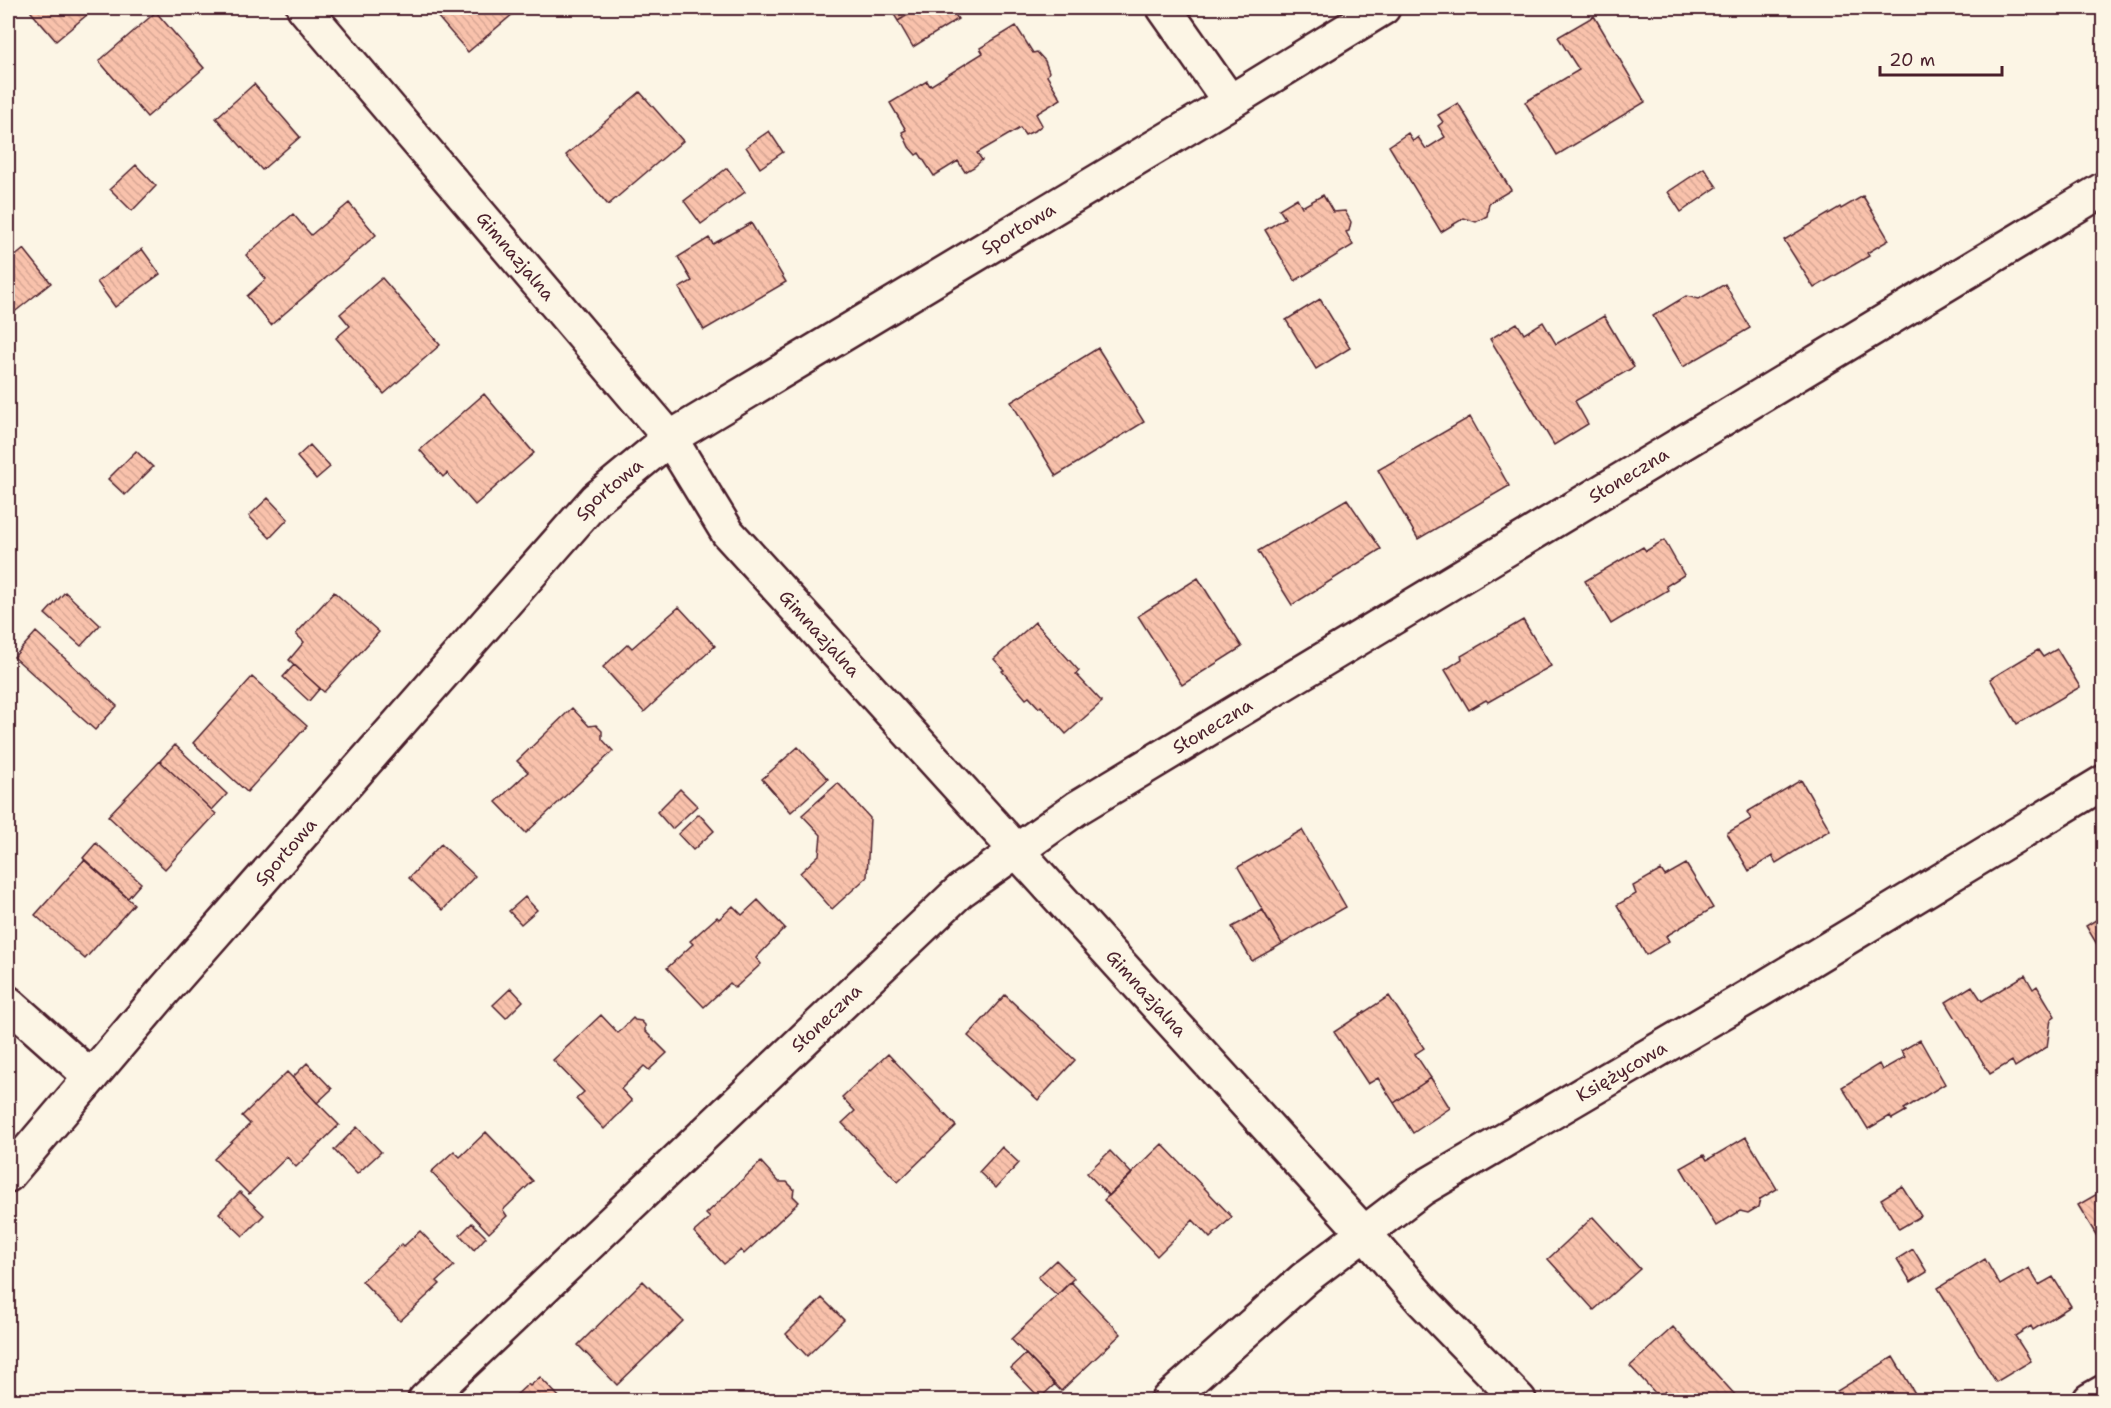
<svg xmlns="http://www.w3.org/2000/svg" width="2111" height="1408" viewBox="0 0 2111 1408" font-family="'Shantell Sans',sans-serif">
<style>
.building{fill:url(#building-back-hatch);stroke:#4a1f2b;stroke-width:1.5}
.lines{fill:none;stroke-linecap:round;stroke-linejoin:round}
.minor-casing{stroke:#4a1f2b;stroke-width:38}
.minor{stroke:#fcf5e5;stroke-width:33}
.labels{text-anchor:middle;stroke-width:4.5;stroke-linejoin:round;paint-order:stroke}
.street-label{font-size:18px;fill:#4a1f2b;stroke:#fcf5e5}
</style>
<defs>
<pattern id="building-back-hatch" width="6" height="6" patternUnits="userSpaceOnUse" patternTransform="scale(1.5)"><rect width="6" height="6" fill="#f9c2ac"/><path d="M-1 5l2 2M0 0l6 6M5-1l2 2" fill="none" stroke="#d7a694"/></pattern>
</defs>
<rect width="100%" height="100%" fill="#fcf5e5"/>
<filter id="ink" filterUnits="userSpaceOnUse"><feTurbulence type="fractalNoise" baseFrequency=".0167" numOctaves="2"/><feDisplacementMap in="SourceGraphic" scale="12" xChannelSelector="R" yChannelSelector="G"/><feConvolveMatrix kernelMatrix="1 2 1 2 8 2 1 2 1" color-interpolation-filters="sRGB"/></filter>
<g filter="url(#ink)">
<path class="building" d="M36 8H95L56 41 31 12Z
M430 8H520L468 52Z
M890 8H919L898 21Z
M919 8H951L958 19 913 47 898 21Z
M156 12 204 68 147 117 99 61Z
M1594 16 1645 102 1557 155 1525 102 1579 70 1558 37Z
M1016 26 1033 53 1037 52 1045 61 1049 72 1047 76 1061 99 1036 114 1042 125 1036 130 1025 135 1020 128 977 153 982 160 974 167 965 172 958 161 934 176 919 153 916 155 909 147 902 132 906 130 890 103 927 81 930 86 983 53 980 48Z
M254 84 300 137 262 170 216 118Z
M640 92 683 141 608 205 566 155Z
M1458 103 1511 190 1489 203 1487 216 1476 222 1464 218 1441 232 1389 146 1408 133 1413 141 1418 137 1426 149 1445 137 1438 126 1443 122 1438 115Z
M769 131 783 152 760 168 746 147Z
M136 165 156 186 132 211 110 189Z
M727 168 745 192 701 224 684 201Z
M1704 168 1717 187 1681 212 1668 192Z
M1323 195 1333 212 1345 211 1351 222 1349 231 1346 232 1353 245 1295 281 1265 230 1285 218 1279 209 1297 198 1302 207Z
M1863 196 1889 240 1867 253 1869 256 1814 288 1784 240 1840 207 1841 209Z
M349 203 376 235 271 325 247 296 266 279 246 255 293 214 311 235Z
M751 223 786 282 704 330 679 288 692 281 678 257 709 238 713 244Z
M24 249 51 283 12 314 8 308V262Z
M142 249 160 274 115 307 97 282Z
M382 278 440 345 384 394 336 338 350 326 340 314Z
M1725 284 1750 328 1683 367 1653 316 1686 296 1699 299Z
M1320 299 1350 348 1316 369 1286 320Z
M1604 316 1634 367 1575 401 1588 424 1554 445 1490 339 1517 323 1524 334 1543 322 1556 344Z
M1098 348 1144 422 1056 476 1011 402Z
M484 394 534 453 475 505 447 473 443 477 420 450Z
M1470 417 1509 486 1418 539 1378 470Z
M310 445 330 467 316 479 297 457Z
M136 451 153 467 125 495 108 479Z
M268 498 288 519 270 538 249 516Z
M1347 499 1381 549 1292 605 1258 551Z
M1664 540 1684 575 1666 586 1668 590 1611 624 1585 581 1643 547 1646 551Z
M1198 578 1242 647 1182 685 1138 616Z
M65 592 100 625 81 646 45 614Z
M334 592 379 632 324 692 289 660 304 642 296 634Z
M679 607 715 646 644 712 603 667 628 644 632 648Z
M1523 620 1551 666 1488 702 1486 700 1469 710 1445 670 1462 659 1461 656Z
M1035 622 1079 671 1076 674 1102 702 1066 734 1041 706 1039 708 1029 697 1026 699 1002 671 1004 670 994 659Z
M36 632 117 706 95 730 14 657Z
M2057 649 2080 687 2017 724 1990 679 2038 650 2043 657Z
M294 665 320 688 309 701 283 677Z
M252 677 307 726 247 792 193 743Z
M572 708 589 726 596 725 602 731V739L613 751 526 833 496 802 528 772 517 761Z
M175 745 227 794 212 810 160 761Z
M798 747 828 779 791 812 762 779Z
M160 761 216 814 165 869 108 816Z
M1801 780 1830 830 1776 863 1772 856 1749 871 1727 833 1751 819 1747 812Z
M838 783 870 818 867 877 832 909 800 873 819 855 821 835 802 815Z
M680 789 697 806 672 829 657 812Z
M699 814 714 831 693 850 678 834Z
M1302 830 1346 907 1282 944 1238 867Z
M96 843 141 883 128 898 83 858Z
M441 844 475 876 443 910 409 878Z
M84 860 134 904 85 959 35 915Z
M1686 864 1713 908 1666 936 1669 941 1646 955 1617 905 1636 894 1633 886 1661 870 1665 876Z
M525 897 537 910 521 924 509 911Z
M758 900 785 928 756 958 761 964 735 988 730 983 704 1007 667 968 693 944 690 941 717 917 719 919 733 906 742 915Z
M1263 910 1282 944 1252 961 1232 927Z
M2104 915V956L2086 926Z
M2025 975 2033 989 2037 986 2055 1016 2051 1019 2047 1047 2015 1067 2012 1061 1990 1074 1946 1002 1972 986 1982 1001Z
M511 988 523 1001 506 1018 493 1005Z
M1005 995 1075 1060 1038 1100 968 1036Z
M1389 996 1424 1048 1415 1054 1431 1078 1394 1103 1378 1078 1368 1084 1334 1032Z
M601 1015 618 1033 633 1018 635 1020 641 1021 645 1025V1031L667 1053 649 1070 644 1066 621 1089 632 1101 604 1129 576 1099 584 1092 553 1060Z
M1920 1040 1945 1084 1904 1109 1906 1111 1892 1119 1890 1116 1868 1129 1842 1087 1879 1064 1882 1070 1905 1057 1901 1051Z
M888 1054 956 1126 898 1182 842 1123 855 1111 842 1097Z
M307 1063 332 1089 317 1103 293 1077Z
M287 1072 339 1125 296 1167 287 1157 249 1194 214 1159 250 1124 242 1116Z
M1431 1078 1450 1108 1413 1133 1394 1103Z
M357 1127 381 1152 357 1174 334 1150Z
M486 1132 533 1181 503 1210 507 1216 489 1233 431 1172 454 1151 460 1157Z
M1746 1137 1777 1189 1760 1199 1758 1207 1748 1213 1740 1211 1716 1226 1681 1168 1704 1155 1707 1160Z
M1162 1144 1232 1217 1210 1238 1193 1220 1157 1256 1104 1200Z
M1002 1147 1019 1163 996 1188 979 1172Z
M1110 1151 1132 1174 1109 1196 1087 1173Z
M761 1162 779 1182H787L794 1189 793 1196 799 1202 744 1254 741 1250 724 1264 694 1232 710 1218 706 1214Z
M1902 1186 1921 1216 1899 1229 1881 1199Z
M2104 1190V1248L2078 1205Z
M240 1192 264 1215 243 1236 219 1213Z
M1593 1217 1640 1269 1594 1310 1548 1259Z
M472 1223 486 1237 474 1250 460 1235Z
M420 1231 454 1266 437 1281 440 1284 400 1321 362 1281 402 1244 404 1246Z
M1913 1249 1927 1272 1911 1282 1897 1259Z
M1985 1259 2000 1285 2029 1268 2039 1285 2053 1277 2071 1306 2033 1330 2031 1326 2015 1336 2031 1361 1996 1382 1938 1288Z
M1056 1260 1074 1278 1057 1295 1038 1277Z
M643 1281 683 1321 617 1385 578 1345Z
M1071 1282 1121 1334 1061 1391 1011 1339Z
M822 1298 844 1320 807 1356 786 1334Z
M1673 1327 1738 1398 1736 1400H1673L1665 1391 1659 1397 1630 1366Z
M1026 1354 1055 1384 1040 1398 1011 1368Z
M1893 1357 1919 1400H1827L1838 1394 1837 1391Z
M540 1377 562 1400H511L528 1384 530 1386Z"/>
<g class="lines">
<g class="minor-casing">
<g id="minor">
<path id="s1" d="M304 8 670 438 728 533 1364 1233 1423 1301 1519 1400"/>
<path d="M1164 8 1230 102"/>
<path d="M8 1003 91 1077"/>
<path id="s2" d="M8 1175 163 992 596 499 670 438 1230 102 1383 8"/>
<path id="s3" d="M425 1400 960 891 1077 808 2104 189"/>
<path id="s4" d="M1168 1400 1305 1278 1423 1188 1762 989 2104 782"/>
<path d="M2090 1400 2104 1392"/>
</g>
</g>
<use href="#minor" class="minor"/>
</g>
</g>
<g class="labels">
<g class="street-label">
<text dy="6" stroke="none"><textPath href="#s2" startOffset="1398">Sportowa</textPath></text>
<text dy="6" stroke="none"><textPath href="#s1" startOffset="326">Gimnazjalna</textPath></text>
<text dy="6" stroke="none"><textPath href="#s3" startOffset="1526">Słoneczna</textPath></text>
<text dy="6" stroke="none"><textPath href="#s2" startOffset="912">Sportowa</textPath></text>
<text dy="6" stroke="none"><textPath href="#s1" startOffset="812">Gimnazjalna</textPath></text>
<text dy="6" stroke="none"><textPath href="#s3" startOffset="1040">Słoneczna</textPath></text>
<text dy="6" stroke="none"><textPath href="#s2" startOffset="426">Sportowa</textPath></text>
<text dy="6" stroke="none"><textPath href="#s1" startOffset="1298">Gimnazjalna</textPath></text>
<text dy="6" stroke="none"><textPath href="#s3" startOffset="554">Słoneczna</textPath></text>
<text dy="6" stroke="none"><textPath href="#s4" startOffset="562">Księżycowa</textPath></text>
</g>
</g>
<rect width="2111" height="1408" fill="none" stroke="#fcf5e5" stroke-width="30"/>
<rect x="15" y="15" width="2081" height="1378" fill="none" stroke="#4a1f2b" stroke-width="2" filter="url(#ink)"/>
<path d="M1880 66v9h122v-9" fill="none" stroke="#4a1f2b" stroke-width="3"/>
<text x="1889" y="66" font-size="18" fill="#4a1f2b" stroke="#fcf5e5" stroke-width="4.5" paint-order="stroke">20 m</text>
</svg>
